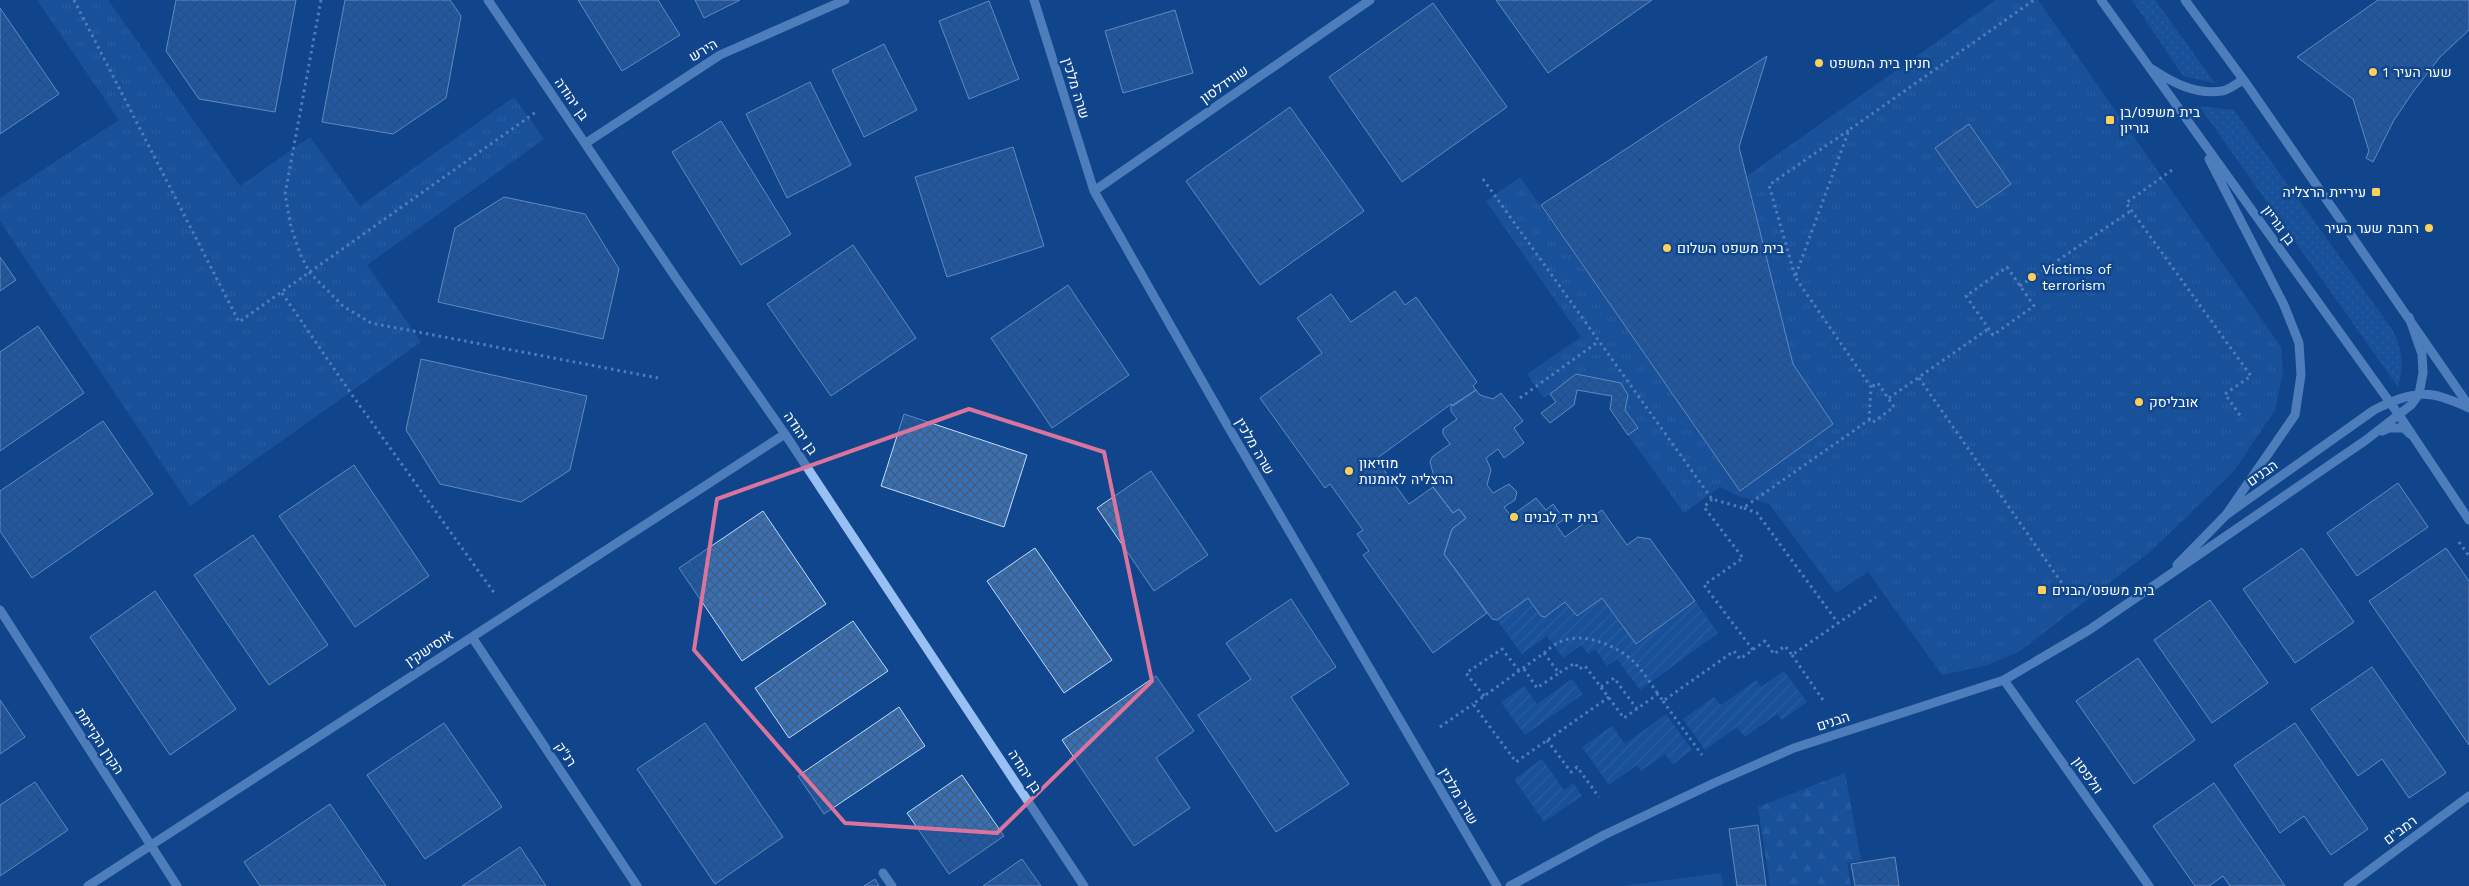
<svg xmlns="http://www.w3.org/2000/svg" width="2469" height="886" viewBox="0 0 2469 886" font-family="'Work Sans',Heebo,sans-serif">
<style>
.grass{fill:url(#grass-dots)}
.forest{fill:url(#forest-firs)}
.park{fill:url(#park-tufts)}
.garden{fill:url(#garden-furrows)}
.pitch{fill:#225fac}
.building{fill:url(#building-cross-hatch);stroke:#bfdbfd}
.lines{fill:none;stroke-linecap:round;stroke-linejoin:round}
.path{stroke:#98c0f2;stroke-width:3;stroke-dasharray:2.5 4;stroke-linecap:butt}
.minor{stroke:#98c0f2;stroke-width:9}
.marked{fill:none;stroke:#da749d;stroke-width:4;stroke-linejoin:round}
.poi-dot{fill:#ffd059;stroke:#10468d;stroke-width:2}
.labels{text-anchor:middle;stroke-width:5;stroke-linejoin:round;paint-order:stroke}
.street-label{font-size:14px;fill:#fff;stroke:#10468d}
.poi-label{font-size:14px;fill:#fff;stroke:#10468d;text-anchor:start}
</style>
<defs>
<pattern id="grass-dots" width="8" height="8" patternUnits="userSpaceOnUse" patternTransform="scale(1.25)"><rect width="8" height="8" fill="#225fac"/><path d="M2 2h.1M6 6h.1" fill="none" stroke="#4377b8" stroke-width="1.8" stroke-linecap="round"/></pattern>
<pattern id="forest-firs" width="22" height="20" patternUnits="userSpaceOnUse" patternTransform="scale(1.25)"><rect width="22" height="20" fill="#225fac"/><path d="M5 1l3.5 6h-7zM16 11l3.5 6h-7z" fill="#4377b8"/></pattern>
<pattern id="park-tufts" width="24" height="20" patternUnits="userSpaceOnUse" patternTransform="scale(1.25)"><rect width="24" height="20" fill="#225fac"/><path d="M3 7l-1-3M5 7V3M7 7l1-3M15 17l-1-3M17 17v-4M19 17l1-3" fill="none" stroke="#4377b8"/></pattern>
<pattern id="garden-furrows" width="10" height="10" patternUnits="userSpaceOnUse" patternTransform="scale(1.25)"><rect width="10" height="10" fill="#225fac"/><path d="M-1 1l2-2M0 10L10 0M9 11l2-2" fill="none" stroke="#4377b8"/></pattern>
<pattern id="building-cross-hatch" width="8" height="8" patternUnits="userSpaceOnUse" patternTransform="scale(1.25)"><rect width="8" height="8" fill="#3870b6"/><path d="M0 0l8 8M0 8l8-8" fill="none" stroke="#435c7c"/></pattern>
</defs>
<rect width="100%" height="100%" fill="#10468d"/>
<path class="grass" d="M2132 0H2155L2215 83 2183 76Z
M2199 106 2234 110 2392 329C2403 352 2404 363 2398 387Z"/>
<path class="forest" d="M1845 773 1861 860 1847 863 1851 886H1770L1758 807Z"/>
<path class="park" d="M37 0H108L240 186 310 137 360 206 514 97 544 139 367 265 421 342 190 506 0 221V198L119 120Z
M1996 0H2038L2281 347 2283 372 2275 410 2234 471 2151 551 2020 651 1988 665 1942 675 1868 572 1836 593 1769 504 1739 496 1720 487 1684 513 1628 435 1638 428 1625 410 1628 395 1621 383 1576 374 1544 398 1527 374 1581 337 1486 201 1520 177 1740 491 1833 424 1793 364 1747 176Z"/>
<path class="garden" d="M1528 598 1565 602 1577 616 1602 598 1636 644 1695 601 1718 633 1640 690 1617 659 1607 666 1595 649 1588 654 1581 645 1563 658 1547 636 1522 654 1497 620Z
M1784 671 1807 702 1782 720 1777 714 1745 737 1737 727 1705 750 1683 719 1714 697 1721 705 1756 680 1761 687Z
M1572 679 1583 694 1525 735 1501 702 1524 686 1537 704Z
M1666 714 1692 750 1673 764 1665 754 1641 771 1637 765 1609 785 1582 747 1612 726 1625 744Z
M1542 759 1564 790 1573 783 1582 796 1544 822 1514 779Z"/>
<path class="pitch" d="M1721 873 1723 886H1622Z"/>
<path class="building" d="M176 0H296L275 112 199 99 166 51Z
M345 0H450L461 16 446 98 393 134 322 122Z
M578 0H658L680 35 622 71Z
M695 0H740L704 18Z
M1496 0H1652L1548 73Z
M2378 0H2469V30L2440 57 2413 92 2394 120 2373 162 2366 158 2369 151 2353 99 2297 57Z
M989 1 1019 79 969 99 939 21Z
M1433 3 1507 107 1402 182 1329 77Z
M0 8 59 94 0 134Z
M1175 10 1193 73 1123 93 1105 31Z
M884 44 917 110 864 137 832 70Z
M1767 56 1739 147 1793 364 1833 424 1740 491 1541 205Z
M810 82 851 165 787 198 746 114Z
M1290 107 1364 211 1260 285 1186 181Z
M721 121 791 234 741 265 672 152Z
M1969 124 2011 184 1977 208 1935 148Z
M1013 147 1044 246 947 277 915 177Z
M504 197 585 214 619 269 603 339 438 302 455 228Z
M853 245 916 338 831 396 767 304Z
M0 257 16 280 0 291Z
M1068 285 1129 375 1052 428 991 338Z
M1395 291 1405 305 1416 297 1477 382 1473 386 1476 390 1453 406 1451 404 1376 459 1409 504 1433 487 1453 513 1459 509 1466 518 1452 529 1444 554 1487 613 1433 653 1363 555 1369 551 1357 534 1363 530 1330 484 1325 488 1260 398 1322 353 1297 318 1331 294 1351 322Z
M38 326 84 393 0 451V352Z
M421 359 587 396 570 470 521 502 440 484 406 430Z
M1576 374 1621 383 1628 395 1625 410 1638 428 1628 435 1610 409 1612 396 1577 390 1574 405 1550 423 1541 413 1556 402 1550 394Z
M1476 390 1480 395 1493 399 1501 393 1523 421 1514 428 1524 443 1504 458 1498 449 1486 458 1491 470 1487 485 1493 493 1509 484 1517 492 1515 500 1504 507 1511 516 1536 498 1546 510 1553 504 1564 519 1556 525 1565 537 1602 510 1627 545 1638 537 1650 539 1695 601 1636 644 1602 598 1577 616 1565 602 1545 617 1541 616 1528 598 1497 620 1492 619 1444 554 1452 529 1466 518 1459 509 1453 513 1433 487 1440 482 1433 473 1430 462 1432 457 1450 444 1443 434V429L1457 419 1451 411V406Z
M904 414 1027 455 1004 527 881 486Z
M103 421 153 494 32 578 0 531V491Z
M354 465 429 576 355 627 279 516Z
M1151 471 1208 555 1154 591 1097 508Z
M2398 483 2428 527 2357 576 2327 533Z
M763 511 826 604 742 661 679 568Z
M253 535 328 645 269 685 194 575Z
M1035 548 1112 660 1064 693 987 581Z
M2302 548 2354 622 2295 663 2243 589Z
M2446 548 2469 581V745L2369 601Z
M155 591 236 709 170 755 90 637Z
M1291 599 1336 667 1291 697 1349 784 1276 832 1198 715 1251 679 1226 643Z
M2210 600 2268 683 2212 723 2154 640Z
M853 621 888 671 789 738 755 688Z
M2138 658 2195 740 2134 784 2076 701Z
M2372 667 2446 773 2409 798 2382 759 2358 776 2311 709Z
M1156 676 1194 731 1156 758 1190 808 1134 846 1062 740Z
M0 700 25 737 0 754Z
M899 707 925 746 824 814 798 776Z
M444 723 502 807 425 859 367 775Z
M705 723 783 837 715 884 637 769Z
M2295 723 2368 829 2331 855 2304 816 2280 833 2234 765Z
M962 775 1004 836 949 874 907 813Z
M35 782 68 830 0 876V805Z
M2214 783 2285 886H2230L2223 876 2209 886H2195L2153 826Z
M330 804 386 886H260L244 862Z
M1758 825 1766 886H1737L1729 829Z
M520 847 546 886H462Z
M1895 857 1899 886H1855L1851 864Z
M1022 859 1041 886H983Z
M875 879 879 886H864Z"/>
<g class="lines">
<path class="path" d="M74 0 239 322 536 112
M321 0 285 194 291 227 301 256 310 273 343 306 371 323 658 378
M2172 170 2126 203 2251 376 2225 394 2242 418
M1483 179 1712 499 1743 508 1869 420 1872 423 1894 407 1878 383 1871 387
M2007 267 2034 306 1993 335 1966 296Z
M1795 276 1769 185 1849 130
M2020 286 2132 210
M282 293 350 392 495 594
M1919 378 2066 589
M1520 398 1599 341
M1889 398 1988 329
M1869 420 1871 387 1795 277 1849 130 2034 0
M1712 499 1704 507 1743 558 1704 585 1753 650
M1744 508 1757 513 1838 623
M2459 542 2469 556
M1544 653C1549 649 1554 644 1560 642 1582 631 1615 645 1632 660 1642 669 1650 683 1658 694
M1792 655 1825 703
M1524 669 1537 688 1559 673
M1601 687 1614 678 1637 709
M1484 696 1466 673 1502 649 1520 672
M1609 697 1516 762 1473 704 1544 653 1559 673 1575 663 1579 669 1585 666 1624 718 1658 694 1663 701 1734 651 1740 659 1765 641 1774 654 1785 646 1792 655 1876 597
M1663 701 1702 755
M1440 727 1473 704
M1547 740 1571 772 1577 767 1599 797"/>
<path class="minor" d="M488 0 678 281 785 434 1084 886
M1034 0 1094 191 1226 423 1497 886
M2101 0 2399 415 2469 520
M2185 0 2248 86 2469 406
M2152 69C2173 83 2196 95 2222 91 2229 90 2237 83 2243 80
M586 143 720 55 845 0
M2209 159 2284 305 2299 343 2301 375 2295 415 2226 515
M1094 191 1370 0
M2382 431 2389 428H2404L2410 434
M2177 565 2226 515 2374 410C2415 390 2429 389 2469 408
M0 610 177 886
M472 637 637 886
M2004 680 2149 886
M883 873 892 886
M88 886 785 434
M1510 886 1604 835 1714 783 1794 748 2004 680 2089 630 2366 440 2411 405 2419 394 2423 373 2422 354 2409 317
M2348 886 2469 796"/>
</g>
<path d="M0 0H2469V886H0ZM969 409 1104 452 1152 681 997 833 845 823 694 650 717 499Z" fill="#10468d" fill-opacity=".55" fill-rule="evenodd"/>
<path class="marked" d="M969 409 1104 452 1152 681 997 833 845 823 694 650 717 499Z"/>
<g class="poi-dot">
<circle cx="1819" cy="63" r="5"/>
<circle cx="2373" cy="72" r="5"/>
<rect x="2105" y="115" width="10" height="10" rx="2.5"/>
<rect x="2371" y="187" width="10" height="10" rx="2.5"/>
<circle cx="2429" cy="228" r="5"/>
<circle cx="1667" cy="248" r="5"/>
<circle cx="2032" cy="277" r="5"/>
<circle cx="2139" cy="402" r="5"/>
<circle cx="1349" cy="471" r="5"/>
<circle cx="1514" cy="517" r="5"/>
<rect x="2037" y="585" width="10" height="10" rx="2.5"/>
</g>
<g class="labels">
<g class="street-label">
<text transform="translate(703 50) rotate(-31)" y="5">הירש</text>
<text transform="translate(1224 84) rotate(-35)" y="5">שווידלסון</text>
<text transform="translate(1076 88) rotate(73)" y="5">שרה מלכין</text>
<text transform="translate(572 99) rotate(55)" y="5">בן יהודה</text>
<text transform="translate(2279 225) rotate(54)" y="5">בן גוריון</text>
<text transform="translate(801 433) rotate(56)" y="5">בן יהודה</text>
<text transform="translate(1255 446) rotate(60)" y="5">שרה מלכין</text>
<text transform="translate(2262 473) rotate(-35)" y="5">הבנים</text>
<text transform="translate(429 648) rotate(-33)" y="5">אוסישקין</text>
<text transform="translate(1833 721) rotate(-18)" y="5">הבנים</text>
<text transform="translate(100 741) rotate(57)" y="5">הקרן הקיימת</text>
<text transform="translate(566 754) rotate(56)" y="5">רנ"ק</text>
<text transform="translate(1025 771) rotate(57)" y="5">בן יהודה</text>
<text transform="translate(2088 775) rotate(55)" y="5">וולפסון</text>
<text transform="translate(1459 796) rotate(60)" y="5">שרה מלכין</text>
<text transform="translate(2400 830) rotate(-37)" y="5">רמב"ם</text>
</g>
<g class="poi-label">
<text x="1829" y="68">חניון בית המשפט</text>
<text x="2383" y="77">שער העיר 1</text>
<text x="2120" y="117">בית משפט/בן<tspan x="2120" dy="16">גוריון</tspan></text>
<text x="2366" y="197" text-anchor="end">עיריית הרצליה</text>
<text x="2419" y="233" text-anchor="end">רחבת שער העיר</text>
<text x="1677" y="253">בית משפט השלום</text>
<text x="2042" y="274">Victims of<tspan x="2042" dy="16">terrorism</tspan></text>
<text x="2149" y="407">אובליסק</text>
<text x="1359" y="468">מוזיאון<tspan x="1359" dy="16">הרצליה לאומנות</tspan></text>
<text x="1524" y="522">בית יד לבנים</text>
<text x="2052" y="595">בית משפט/הבנים</text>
</g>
</g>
</svg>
